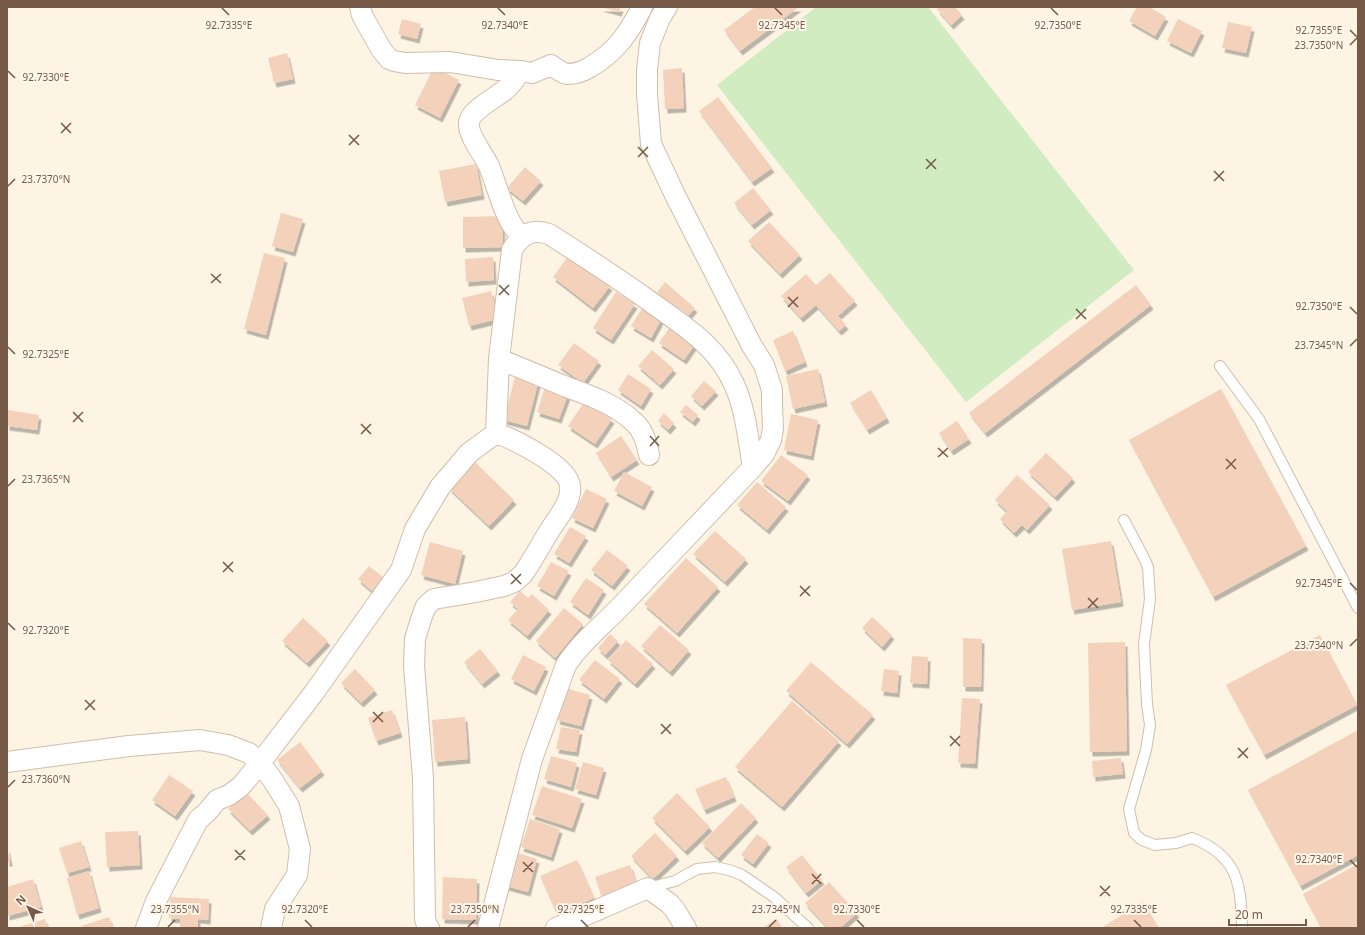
<svg xmlns="http://www.w3.org/2000/svg" width="1365" height="935" viewBox="0 0 1365 935" font-family="'Noto Sans',sans-serif">
<style>
.green{fill:#d2ecc1}
.building{fill:#f4d1ba;filter:url(#shadow)}
.lines{fill:none;stroke-linecap:round;stroke-linejoin:round}
.lane-casing{stroke:#d1bdac;stroke-width:12}
.street-casing{stroke:#d1bdac;stroke-width:22}
.lane{stroke:#fff;stroke-width:10}
.street{stroke:#fff;stroke-width:20}
.ticks{fill:none;stroke:#775948;stroke-width:1.5}
.ticks-label{font-size:10px;text-anchor:middle;fill:#775948;stroke:#fff7eb;stroke-width:4;stroke-linejoin:round;paint-order:stroke}
</style>
<defs>
<filter id="shadow"><feDropShadow dx="2.5" dy="4.5" stdDeviation="0" flood-color="#0004"/></filter>
</defs>
<rect width="100%" height="100%" fill="#fdf4e4"/>
<path class="green" d="M816 7H928L1134 270 966 402 717 85Z"/>
<path class="building" d="M600 7H621L619 12Z
M755 7H799L740 51 724 30Z
M939 7H955L962 15 951 25 937 9Z
M1137 7H1149L1166 17 1155 36 1129 21Z
M402 19 421 24 417 39 398 34Z
M1178 19 1202 31 1191 53 1167 41Z
M1228 22 1252 27 1246 53 1222 48Z
M287 53 293 79 274 83 268 58Z
M434 67 459 80 440 118 415 105Z
M682 68 684 108 665 109 663 70Z
M718 97 772 168 752 182 699 111Z
M476 164 482 195 445 202 439 171Z
M525 167 541 181 523 201 507 188Z
M753 188 771 210 752 225 734 203Z
M281 213 303 219 293 252 272 246Z
M502 216 503 247 463 248V217Z
M769 222 800 255 780 274 748 241Z
M264 253 285 258 266 335 244 329Z
M569 255 610 286 593 308 553 277Z
M493 257 494 280 466 282 465 259Z
M830 273 855 301 838 316 846 325 839 331 816 305 801 318 781 296 806 274 816 285Z
M665 282 695 308 686 318 657 292Z
M1136 285 1151 305 985 433 969 413Z
M491 291 498 319 469 326 462 298Z
M616 292 635 304 611 340 593 328Z
M643 307 662 318 651 338 631 326Z
M670 327 695 344 684 360 659 343Z
M793 331 805 362 785 371 773 340Z
M574 343 599 361 583 383 558 365Z
M652 350 674 369 660 385 638 366Z
M818 369 825 402 793 409 786 376Z
M516 373 539 379 527 426 504 420Z
M628 374 651 389 641 406 618 390Z
M704 381 716 391 702 406 691 396Z
M545 387 568 395 559 419 537 412Z
M1221 389 1306 546 1213 597 1129 440Z
M871 390 887 418 867 430 850 403Z
M585 401 612 419 595 444 568 426Z
M686 405 698 415 693 422 680 412Z
M8 410 39 415 37 430 7 426Z
M664 413 674 423 668 430 658 421Z
M791 414 818 420 811 456 784 450Z
M957 421 969 439 951 451 939 433Z
M621 436 637 460 611 477 596 453Z
M1046 453 1073 478 1055 497 1028 472Z
M781 455 808 475 788 501 761 481Z
M474 461 514 500 489 526 449 488Z
M624 472 652 487 642 506 614 491Z
M1017 475 1050 505 1027 530 1022 525 1014 533 1000 519 1007 511 995 500Z
M757 482 786 507 767 530 737 505Z
M586 489 607 499 593 528 572 518Z
M570 527 586 536 569 563 554 554Z
M715 531 746 559 725 582 693 554Z
M1111 541 1121 602 1072 610 1062 549Z
M430 542 463 551 455 584 421 575Z
M607 550 628 566 612 586 591 570Z
M686 558 718 587 677 633 644 604Z
M551 562 569 571 554 596 537 586Z
M369 566 384 578 372 591 358 579Z
M586 578 604 590 588 615 570 602Z
M520 591 528 598 532 594 549 610 527 636 508 620 518 609 510 602Z
M564 608 583 624 555 658 536 641Z
M872 617 892 635 882 647 862 628Z
M303 618 328 641 307 663 282 641Z
M660 625 689 650 670 672 641 646Z
M610 634 618 641 605 655 598 648Z
M1320 635 1357 705 1264 755 1226 685Z
M963 638 982 639 981 687H963Z
M626 640 653 664 635 684 608 660Z
M1125 642 1127 751 1090 752 1088 643Z
M480 649 498 671 482 684 464 662Z
M523 655 546 667 534 691 511 679Z
M912 656 928 657 927 684 910 683Z
M595 660 620 679 604 699 579 680Z
M811 662 873 715 847 744 786 691Z
M355 669 375 690 361 703 341 683Z
M884 669 899 671 897 693 881 691Z
M565 688 590 695 581 726 557 720Z
M962 698 980 699 975 764 958 763Z
M792 701 839 741 782 807 735 767Z
M392 710 400 733 376 741 368 718Z
M465 717 468 759 435 762 432 720Z
M561 727 580 730 576 752 556 749Z
M1358 730V855L1300 886 1248 790Z
M300 742 322 771 300 788 277 760Z
M551 756 577 763 571 787 544 779Z
M1121 758 1123 774 1093 777 1092 761Z
M583 762 604 768 596 795 575 789Z
M169 775 193 791 175 816 152 800Z
M726 777 734 797 704 810 695 789Z
M542 786 582 799 572 828 532 815Z
M246 792 268 815 250 831 228 809Z
M677 793 710 827 685 851 652 818Z
M741 803 756 818 718 858 702 843Z
M530 819 560 829 551 857 521 847Z
M138 831 140 865 107 867 105 832Z
M655 833 677 856 653 879 631 856Z
M757 834 769 843 753 864 741 855Z
M81 841 89 867 67 873 59 848Z
M7 846 10 862H7Z
M515 852 537 859 528 892 506 886Z
M802 855 822 880 806 893 786 867Z
M577 860 594 898 557 915 540 876Z
M1358 864V928H1321L1303 894Z
M630 865 637 886 602 898 595 877Z
M89 871 99 908 77 915 67 878Z
M443 877 477 879 476 920 442 919Z
M33 879 41 907 7 916V887Z
M829 882 857 913 840 928H828L805 903Z
M170 897 209 899 208 920 198 919V928H180V919L169 918Z
M1143 902 1159 928H1101Z
M109 917 113 928H82L81 926Z
M45 919 48 928H16Z
M777 919 782 928H762Z"/>
<g class="lines">
<g class="lane-casing">
<path id="lane" d="M1220 366 1259 419 1358 608
M1124 520 1143 556 1148 567 1150 599 1144 644 1147 704 1150 725 1146 750 1129 809 1134 833 1142 840 1155 845 1176 843 1192 838C1238 856 1241 883 1242 928
M648 888 675 881 697 869 715 867 729 870 742 875 774 897 808 928"/>
</g>
<g class="street-casing">
<path id="street" d="M360 7 362 15 381 49 389 59 394 61 405 63 450 62 498 70 521 71
M523 237C506 226 497 185 489 166 484 155 464 131 470 119 474 109 496 97 505 90 511 85 516 77 521 71L532 73 551 65C555 68 562 73 567 74 575 74 584 71 590 67 616 52 629 33 642 7
M499 359C521 368 543 377 564 386 589 395 615 404 634 422 644 431 647 443 649 455
M7 762 129 746 200 740 228 745 249 753 260 763 272 779 289 806 300 849 297 875 275 909 271 928
M146 928 156 901 198 820 208 811 217 800 229 795 240 787 247 779 266 755 313 694 401 570 415 529 440 487 469 453 496 433 499 359 512 250C521 235 532 228 549 234 582 255 616 277 648 300 682 325 716 344 734 384 746 410 748 440 753 467
M429 928 427 925 425 919 423 778 414 666 415 639 421 619 426 606 434 599 476 592 504 586 514 582 523 574C533 560 541 544 550 530 558 517 572 502 570 486 569 466 513 439 496 433
M488 928 532 759 566 665C581 642 603 625 622 605 666 559 709 513 753 467L764 454 771 440 773 428 772 404V390L764 365 752 346 676 197 651 144 647 94V70L650 43 660 18 667 7
M556 928 648 888 670 904 675 910 686 928"/>
</g>
<use href="#lane" class="lane"/>
<use href="#street" class="street"/>
</g>
<path class="ticks" d="M222 8 229 15M498 8 505 15M775 8 782 15M1051 8 1058 15M1350 30 1357 37M1350 45 1357 38M8 71 15 78M61 123 71 133M61 133 71 123M349 135 359 145M349 145 359 135M638 147 648 157M638 157 648 147M926 159 936 169M926 169 936 159M1214 171 1224 181M1214 181 1224 171M8 186 15 179M211 274 221 283M211 283 221 274M499 285 509 295M499 295 509 285M788 297 798 307M788 307 798 297M1350 307 1357 314M1076 309 1086 319M1076 319 1086 309M1350 346 1357 339M8 347 15 354M73 412 83 422M73 422 83 412M361 424 371 434M361 434 371 424M650 436 659 446M650 446 659 436M938 448 948 457M938 457 948 448M1226 459 1236 469M1226 469 1236 459M8 486 15 479M223 562 233 572M223 572 233 562M511 574 521 584M1350 583 1357 590M511 584 521 574M800 586 810 596M800 596 810 586M1088 598 1098 608M1088 608 1098 598M8 623 15 630M1350 646 1357 639M85 700 95 710M85 710 95 700M373 712 383 722M373 722 383 712M661 724 671 734M661 734 671 724M950 736 960 746M950 746 960 736M1238 748 1248 758M1238 758 1248 748M8 787 15 780M235 850 245 860M235 860 245 850M1350 860 1357 867M523 862 533 872M523 872 533 862M812 874 821 884M812 884 821 874M1100 886 1110 896M1100 896 1110 886M305 920 312 927M581 920 588 927M857 920 864 927M1134 920 1141 927M168 927 175 920M468 927 475 920M769 927 776 920"/>
<g class="ticks-label">
<text x="505" y="29">92.7340°E</text>
<text x="229" y="29">92.7335°E</text>
<text x="782" y="29">92.7345°E</text>
<text x="1058" y="29">92.7350°E</text>
<text x="1319" y="34">92.7355°E</text>
<text x="1319" y="49">23.7350°N</text>
<text x="46" y="81">92.7330°E</text>
<text x="46" y="183">23.7370°N</text>
<text x="1319" y="310">92.7350°E</text>
<text x="1319" y="349">23.7345°N</text>
<text x="46" y="358">92.7325°E</text>
<text x="46" y="483">23.7365°N</text>
<text x="1319" y="587">92.7345°E</text>
<text x="46" y="634">92.7320°E</text>
<text x="1319" y="649">23.7340°N</text>
<text x="46" y="783">23.7360°N</text>
<text x="1319" y="863">92.7340°E</text>
<text x="175" y="913">23.7355°N</text>
<text x="475" y="913">23.7350°N</text>
<text x="776" y="913">23.7345°N</text>
<text x="305" y="913">92.7320°E</text>
<text x="581" y="913">92.7325°E</text>
<text x="857" y="913">92.7330°E</text>
<text x="1134" y="913">92.7335°E</text>
</g>
<rect width="1365" height="935" fill="none" stroke="#775948" stroke-width="16"/>
<g transform="translate(28 907) rotate(315)" stroke="#fff7eb" stroke-width="3" paint-order="stroke">
<path d="M0-3L7 15L0 10L-7 15Z" fill="#775948"/>
<text y="-6" font-size="11" font-weight="bold" text-anchor="middle" fill="#775948">N</text>
</g>
<path d="M1229 919v6h77v-6" fill="none" stroke="#775948" stroke-width="2"/>
<text x="1235" y="919" font-size="12" fill="#775948" stroke="#fff7eb" stroke-width="3" paint-order="stroke">20 m</text>
</svg>
